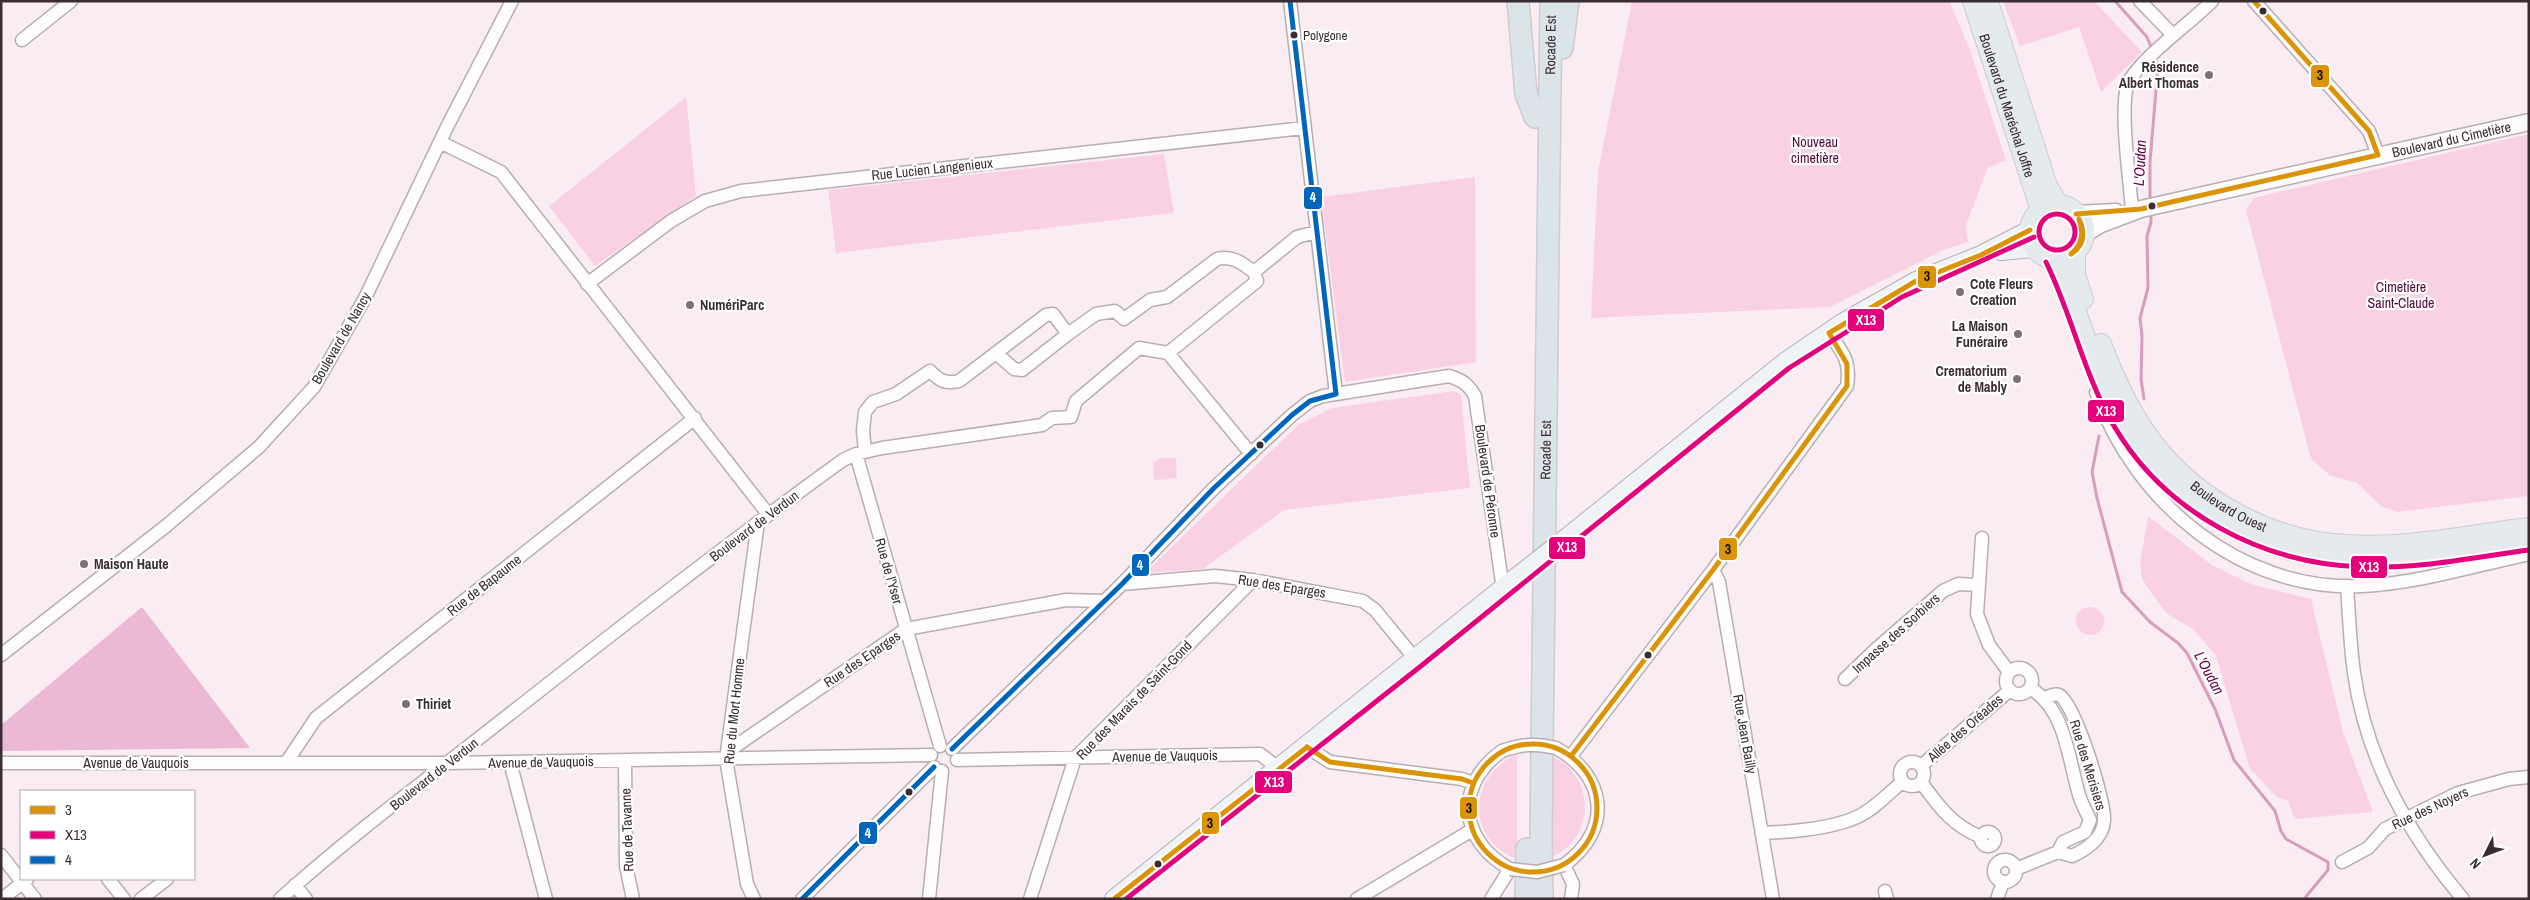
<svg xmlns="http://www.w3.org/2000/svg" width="2530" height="900" viewBox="0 0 2530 900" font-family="'Archivo Narrow',sans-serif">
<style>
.green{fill:#fad0e5}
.forest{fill:#ecb9d4}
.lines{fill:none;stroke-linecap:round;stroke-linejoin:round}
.stream{stroke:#da9cbc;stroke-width:3}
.minor-casing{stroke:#b8adb3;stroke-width:15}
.tertiary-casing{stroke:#b8adb3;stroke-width:19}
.secondary-casing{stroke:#b8adb3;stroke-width:20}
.primary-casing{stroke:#d1cace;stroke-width:22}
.trunk-casing{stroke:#d1cace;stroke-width:24}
.minor{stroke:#fefcfd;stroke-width:12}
.tertiary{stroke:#fefcfd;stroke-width:16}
.secondary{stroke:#f0f3f5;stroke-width:18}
.primary{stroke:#e4eaed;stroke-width:20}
.trunk{stroke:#dbe4e8;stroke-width:21}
.minor-bridge-casing{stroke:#b8adb3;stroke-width:15;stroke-linecap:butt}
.secondary-bridge-casing{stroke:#b8adb3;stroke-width:20;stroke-linecap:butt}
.minor-bridge{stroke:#fefcfd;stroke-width:12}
.secondary-bridge{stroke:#f0f3f5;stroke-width:18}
.bus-1-casing{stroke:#fff;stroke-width:9}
.bus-2-casing{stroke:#fff;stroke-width:9}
.bus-3-casing{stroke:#fff;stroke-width:9}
.bus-1{stroke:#db9408;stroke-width:5}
.bus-2{stroke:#e5007d;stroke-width:5}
.bus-3{stroke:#0065bd;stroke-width:5}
.bus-dot{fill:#3a2c33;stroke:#fff;stroke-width:2}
.poi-dot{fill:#7d7076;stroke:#fff;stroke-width:2}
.labels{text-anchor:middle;stroke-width:4.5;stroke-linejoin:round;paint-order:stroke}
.bus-label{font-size:13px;fill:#3a2c33;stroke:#fff;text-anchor:start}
.street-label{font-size:14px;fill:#3a2c33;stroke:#fff}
.poi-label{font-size:14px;font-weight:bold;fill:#3a2c33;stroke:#fff;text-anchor:start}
.park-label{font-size:14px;fill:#530738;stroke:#fff}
.water-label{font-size:15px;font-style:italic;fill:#690046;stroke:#fff}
.line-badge{stroke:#fff;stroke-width:2}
.badge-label{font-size:14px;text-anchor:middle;font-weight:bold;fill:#fff}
.pale-badge-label{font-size:14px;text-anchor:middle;font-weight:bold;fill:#111}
</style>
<rect width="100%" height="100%" fill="#f9edf3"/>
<path class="green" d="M1632 1H1949L1970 50 2006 160 1988 168 1966 225 1968 242 1943 250 1830 307 1591 318 1598 171Z
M2003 1H2094L2142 52 2101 92 2079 27 2020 46Z
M686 97 696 196 595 266 549 206Z
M2529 134V496L2397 512 2381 506 2357 483 2331 476 2311 459 2246 210 2254 198Z
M1164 154 1174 213 836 253 828 190Z
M1475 177 1476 362 1345 382 1321 197Z
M1454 391 1461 395 1470 488 1284 510 1203 569 1145 573 1299 424 1332 408Z
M1161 458H1176L1177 478 1154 480 1153 462Z
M2148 516 2212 565 2253 585 2311 599 2343 732 2373 812 2295 819 2288 801 2277 797 2250 769 2216 656 2194 630 2166 613 2142 579 2140 563Z
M2076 621a14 14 0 1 1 28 0a14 14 0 1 1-28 0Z
M1517 754V859C1465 839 1468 776 1517 754Z
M1551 756C1597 775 1596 841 1549 858Z"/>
<path class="forest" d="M142 607 250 748 1 751V725Z"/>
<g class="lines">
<path class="stream" d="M2115 1 2147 37 2152 49
M2150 203V162L2158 66 2155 58
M2144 399 2141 379 2142 336 2140 318 2148 288 2147 236 2151 222V212
M2099 436 2092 472 2097 498 2122 592 2150 622 2178 643 2187 653 2215 709 2234 760 2275 811 2281 831 2286 839 2328 862V870L2304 899"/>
<g class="minor-casing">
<path id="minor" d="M1290 1 1336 394
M2140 1 2173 35
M2254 1 2369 131 2378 155
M22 40 71 1
M440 142 501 172 768 514
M2132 210C2130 182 2119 106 2128 84 2137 61 2193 21 2212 1
M587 284 671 221 705 201 741 191 1304 128
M1168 353 1257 281 1254 272
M997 354 1014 369 1022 370 1068 334
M2096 392C2134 502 2241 592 2362 586 2418 583 2474 566 2529 554
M865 451 863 431 865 412 873 402 896 394 930 371C940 381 945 384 959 381L1046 315 1053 314 1068 334 1096 314 1115 311 1124 319 1150 300 1167 297 1217 259C1232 255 1242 263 1254 272L1297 237 1316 232
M856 454 940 746
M1982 538 1977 614 1989 645 2009 672
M1713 570 1719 582 1773 899
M1122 584 1215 576 1253 580 1363 601 1375 610 1416 660
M2347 586C2349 615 2350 644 2354 673 2366 758 2408 834 2463 899
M1 655 166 526 259 447 314 387 365 298 448 125 512 1
M2006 681a13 13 0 1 1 26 0a13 13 0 1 1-26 0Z
M1845 679 1874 651 1943 591 1958 584 1978 585
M2044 698C2049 697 2054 693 2059 695 2075 703 2106 803 2104 821 2103 838 2086 850 2072 856L2058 852
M1307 747 1330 762 1462 779 1473 783
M1556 748C1607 776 1613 830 1564 865L1573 884 1571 899
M952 749 1122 584 1213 489 1292 415 1310 401 1323 396 1449 376C1462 380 1468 384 1475 396L1503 589
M727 752 906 629 1066 600 1104 601
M1571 756 1713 570 1847 386C1851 361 1843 353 1829 333
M957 760 1260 754 1278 768
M625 761 626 866 633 899
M1900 774a12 12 0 1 1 24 0a12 12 0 1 1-24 0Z
M510 762 546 899
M1 763H448L931 755
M286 763 316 718 695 418
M1921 766 2010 690
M1921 782C1939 807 1953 826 1981 837
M1981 839a7 7 0 1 1 14 0a7 7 0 1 1-14 0Z
M1762 833C1789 832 1831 829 1857 817 1873 810 1888 794 1902 782
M1 855 35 899
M1994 871a11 11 0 1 1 22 0a11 11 0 1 1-22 0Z
M2342 862 2368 848 2385 829 2458 793 2509 779 2529 777
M2016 869 2058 852 2063 842 2085 832 2090 820C2086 811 2080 801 2078 791 2068 756 2065 709 2030 688
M108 879 124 899
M295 885 306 899
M1885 891 1887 899
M2 899 27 879
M141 899 167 879
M280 899C347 838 421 784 492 728 608 637 724 546 843 460L856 454 882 448 1042 425 1052 418 1071 417 1076 401 1139 348 1168 353 1251 454
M754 899 747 884 726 759 758 522
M802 899 934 767
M929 899 942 771
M1030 899 1075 758 1253 580
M1357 899 1472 830
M1491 899 1510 869C1459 841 1454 785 1502 751
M1997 899 2003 882"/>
</g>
<g class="tertiary-casing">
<g id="tertiary">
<path d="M2076 214 2116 212"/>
<path id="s1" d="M2083 235 2101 224 2141 209 2529 122"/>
</g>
</g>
<g class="secondary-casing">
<path id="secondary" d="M2001 251 2034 248
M1560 543 1785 362 1842 323 1916 281 1981 255 2030 230
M1114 899 1514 579"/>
</g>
<g class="primary-casing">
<g id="primary">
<path id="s2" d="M1973 1 2041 210"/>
<path d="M1990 8 2047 186 2059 206"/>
<circle cx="2057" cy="232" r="27"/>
<path d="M2075 252V275L2083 299"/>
<path d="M2053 259C2081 311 2091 371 2121 423 2171 508 2266 559 2364 560 2418 561 2475 549 2529 542"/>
<path id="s3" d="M2101 344C2114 378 2130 413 2152 442 2197 501 2272 542 2347 545 2407 549 2470 535 2529 528"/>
</g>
</g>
<g class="trunk-casing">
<g id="trunk">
<path d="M1518 1 1526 94 1535 117"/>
<path d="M1562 48 1568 1"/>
<path d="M1526 899 1527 849"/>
<path id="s4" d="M1542 899 1541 832 1551 1"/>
</g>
</g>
<use href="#minor" class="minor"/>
<use href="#tertiary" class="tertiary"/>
<use href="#secondary" class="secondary"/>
<use href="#primary" class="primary"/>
<use href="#trunk" class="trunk"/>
<g class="minor-bridge-casing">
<path id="minor-bridge" d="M1502 751C1522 744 1536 743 1556 748
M1510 869 1537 872 1564 865"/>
</g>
<g class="secondary-bridge-casing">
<path id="secondary-bridge" d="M1514 579 1560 543"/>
</g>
<use href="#minor-bridge" class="minor-bridge"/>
<use href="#secondary-bridge" class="secondary-bridge"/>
<g class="bus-1-casing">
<path id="bus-1" d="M2254 1 2369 131 2378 155
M2076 214 2141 209 2378 155
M2071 254C2083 244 2084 232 2079 219
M2071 254C2085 245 2085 232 2079 219
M1829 333 1916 281 1981 255 2030 230
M1469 808a64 64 0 1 1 128 0a64 64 0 1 1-128 0Z
M1307 747 1330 762 1462 779 1473 783
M1571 756 1713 570 1847 386V364L1829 333
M1114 899 1307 747"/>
</g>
<g class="bus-2-casing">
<path id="bus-2" d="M2039 232a18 18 0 1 1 36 0a18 18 0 1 1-36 0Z
M2046 262C2072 315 2084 375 2114 426 2166 514 2263 564 2363 567 2419 569 2474 557 2529 550
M1126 899 1421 666 1789 368 1902 297 2034 237"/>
</g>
<g class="bus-3-casing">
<path id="bus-3" d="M1290 1 1336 394
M952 749 1122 584 1213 489 1292 415 1310 401 1336 394
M802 899 934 767"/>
</g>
<use href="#bus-1" class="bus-1"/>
<use href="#bus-2" class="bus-2"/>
<use href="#bus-3" class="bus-3"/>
</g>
<g class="bus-dot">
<circle cx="2263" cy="11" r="4.5"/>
<circle cx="1294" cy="35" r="4.5"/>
<circle cx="2152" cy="206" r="4.5"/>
<circle cx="1260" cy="445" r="4.5"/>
<circle cx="1648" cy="655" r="4.5"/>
<circle cx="909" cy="792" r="4.5"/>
<circle cx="1158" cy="864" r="4.5"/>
</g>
<g class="poi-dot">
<circle cx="2209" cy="75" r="5"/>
<circle cx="1960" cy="292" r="5"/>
<circle cx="690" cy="305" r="5"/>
<circle cx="2018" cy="334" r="5"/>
<circle cx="2017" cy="379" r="5"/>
<circle cx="84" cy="564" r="5"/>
<circle cx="406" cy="704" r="5"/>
</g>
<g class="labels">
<g class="bus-label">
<text x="1303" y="40">Polygone</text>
</g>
<g class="street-label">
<text dy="5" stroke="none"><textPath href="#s4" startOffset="854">Rocade Est</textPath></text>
<text dy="5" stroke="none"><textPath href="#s2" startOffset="110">Boulevard du Maréchal Joffre</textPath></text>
<text dy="5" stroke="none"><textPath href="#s1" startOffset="382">Boulevard du Cimetière</textPath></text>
<text transform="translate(932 169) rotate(-6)" y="5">Rue Lucien Langenieux</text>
<text transform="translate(341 338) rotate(-60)" y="5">Boulevard de Nancy</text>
<text dy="5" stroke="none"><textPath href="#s4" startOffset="449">Rocade Est</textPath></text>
<text transform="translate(1488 481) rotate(82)" y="5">Boulevard de Péronne</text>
<text dy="5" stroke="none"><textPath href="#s3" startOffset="212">Boulevard Ouest</textPath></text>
<text transform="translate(754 526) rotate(-37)" y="5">Boulevard de Verdun</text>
<text transform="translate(889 571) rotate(74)" y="5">Rue de l'Yser</text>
<text transform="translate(484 585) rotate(-38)" y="5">Rue de Bapaume</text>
<text transform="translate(1282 586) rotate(9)" y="5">Rue des Eparges</text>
<text transform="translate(1896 633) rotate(-42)" y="5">Impasse des Sorbiers</text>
<text transform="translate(862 659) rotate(-34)" y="5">Rue des Eparges</text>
<text transform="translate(1134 700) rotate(-46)" y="5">Rue des Marais de Saint-Gond</text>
<text transform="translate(734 711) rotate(-84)" y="5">Rue du Mort Homme</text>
<text transform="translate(1965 728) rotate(-41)" y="5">Allée des Oréades</text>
<text transform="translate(1745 734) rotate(80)" y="5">Rue Jean Bailly</text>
<text transform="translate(1165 756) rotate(-1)" y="5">Avenue de Vauquois</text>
<text transform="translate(541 762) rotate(-1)" y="5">Avenue de Vauquois</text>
<text x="136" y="768">Avenue de Vauquois</text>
<text transform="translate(2088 765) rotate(73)" y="5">Rue des Merisiers</text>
<text transform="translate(434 774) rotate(-38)" y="5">Boulevard de Verdun</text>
<text transform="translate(2430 808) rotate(-25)" y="5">Rue des Noyers</text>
<text transform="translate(627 830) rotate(-92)" y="5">Rue de Tavanne</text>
</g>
<g class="poi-label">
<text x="2199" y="72" text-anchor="end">Résidence<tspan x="2199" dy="16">Albert Thomas</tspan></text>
<text x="1970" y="289">Cote Fleurs<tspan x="1970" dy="16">Creation</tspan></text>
<text x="700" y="310">NumériParc</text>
<text x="2008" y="331" text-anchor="end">La Maison<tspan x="2008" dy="16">Funéraire</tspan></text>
<text x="2007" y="376" text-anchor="end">Crematorium<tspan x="2007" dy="16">de Mably</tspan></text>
<text x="94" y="569">Maison Haute</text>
<text x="416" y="709">Thiriet</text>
</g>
<g class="park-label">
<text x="1815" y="147">Nouveau<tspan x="1815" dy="16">cimetière</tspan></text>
<text x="2401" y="292">Cimetière<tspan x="2401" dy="16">Saint-Claude</tspan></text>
</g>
<g class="water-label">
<text transform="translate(2140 163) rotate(-87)" y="5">L'Oudan</text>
<text transform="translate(2209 673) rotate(62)" y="5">L'Oudan</text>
</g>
</g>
<g class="line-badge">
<rect x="2310" y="64" width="20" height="24" rx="5" fill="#db9408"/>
<rect x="1303" y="186" width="20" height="24" rx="5" fill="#0065bd"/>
<rect x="1917" y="265" width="20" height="24" rx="5" fill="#db9408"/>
<rect x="1847" y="308" width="38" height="24" rx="5" fill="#e5007d"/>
<rect x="2087" y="399" width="38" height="24" rx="5" fill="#e5007d"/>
<rect x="1548" y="536" width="38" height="24" rx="5" fill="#e5007d"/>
<rect x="1718" y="537" width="20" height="24" rx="5" fill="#db9408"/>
<rect x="1131" y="553" width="19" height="24" rx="5" fill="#0065bd"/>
<rect x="2350" y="555" width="38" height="24" rx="5" fill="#e5007d"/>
<rect x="1254" y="770" width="39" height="24" rx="5" fill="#e5007d"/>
<rect x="1459" y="796" width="19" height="24" rx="5" fill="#db9408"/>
<rect x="1201" y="811" width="19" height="24" rx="5" fill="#db9408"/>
<rect x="858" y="821" width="20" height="24" rx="5" fill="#0065bd"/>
</g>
<g class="badge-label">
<text x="1313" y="202">4</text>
<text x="1866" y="325">X13</text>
<text x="2106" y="416">X13</text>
<text x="1567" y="552">X13</text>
<text x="1140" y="570">4</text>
<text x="2369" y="572">X13</text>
<text x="1274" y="787">X13</text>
<text x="868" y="838">4</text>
</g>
<g class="pale-badge-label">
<text x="2320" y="80">3</text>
<text x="1927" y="281">3</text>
<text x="1728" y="554">3</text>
<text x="1469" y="813">3</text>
<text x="1210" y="828">3</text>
</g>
<rect width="2530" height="900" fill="none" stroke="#3a2c33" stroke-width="5"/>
<rect x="20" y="790" width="175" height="90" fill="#ffffff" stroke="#b0abad"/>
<rect x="30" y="806" width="25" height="8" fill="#db9408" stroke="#b0abad"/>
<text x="65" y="815" font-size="15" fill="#3a2c33">3</text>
<rect x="30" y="831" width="25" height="8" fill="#e5007d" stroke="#b0abad"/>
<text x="65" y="840" font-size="15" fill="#3a2c33">X13</text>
<rect x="30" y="856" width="25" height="8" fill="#0065bd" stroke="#b0abad"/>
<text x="65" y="865" font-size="15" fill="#3a2c33">4</text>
<g transform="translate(2485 855) rotate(228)" stroke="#ffffff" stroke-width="4" paint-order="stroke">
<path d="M0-4L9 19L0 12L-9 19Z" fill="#3a2c33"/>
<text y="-8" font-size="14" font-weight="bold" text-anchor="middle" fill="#3a2c33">N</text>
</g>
</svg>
